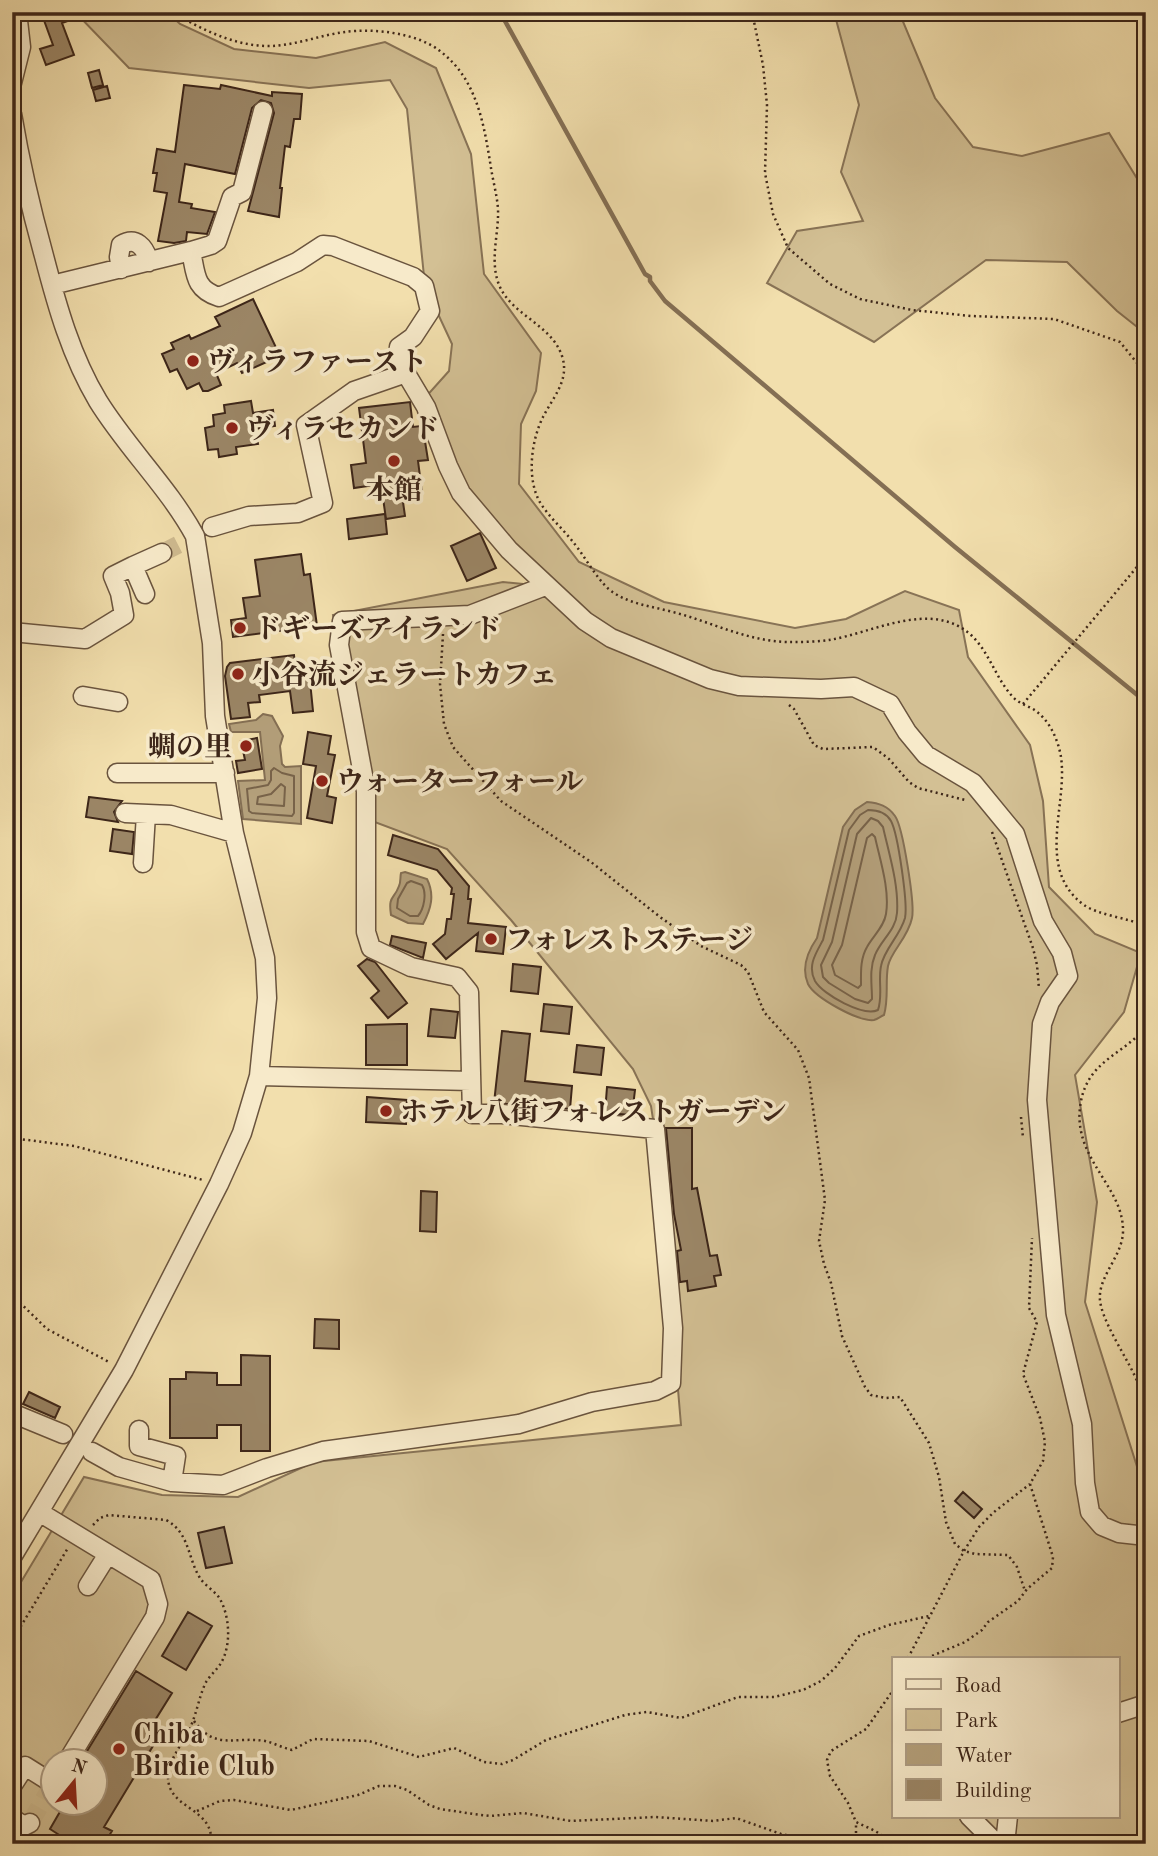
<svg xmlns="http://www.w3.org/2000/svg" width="1158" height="1856" viewBox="0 0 1158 1856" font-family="'Old Standard TT','Noto Serif JP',serif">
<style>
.green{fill:#d3c094;stroke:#887356;stroke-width:2;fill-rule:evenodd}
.water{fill:#b4a07b;stroke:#846f54;stroke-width:2}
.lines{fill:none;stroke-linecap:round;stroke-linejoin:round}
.shore{stroke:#78634a;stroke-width:2}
.stream{stroke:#846f54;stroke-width:4.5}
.building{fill:#9b8666;stroke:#3d2619;stroke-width:2}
.minor-tunnel{stroke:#ceba8f;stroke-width:18;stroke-dasharray:18 9;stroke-linecap:butt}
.minor-casing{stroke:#6a543e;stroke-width:21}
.path{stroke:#3d2619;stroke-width:2.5;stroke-dasharray:2 3.5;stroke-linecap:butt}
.minor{stroke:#f7eaca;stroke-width:18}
.poi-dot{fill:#8f2418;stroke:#f7eaca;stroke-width:2.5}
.labels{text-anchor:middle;stroke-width:7;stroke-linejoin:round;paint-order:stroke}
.poi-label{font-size:28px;font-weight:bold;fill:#3d2619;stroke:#f7eaca;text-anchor:start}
</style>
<rect width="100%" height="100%" fill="#f2dfad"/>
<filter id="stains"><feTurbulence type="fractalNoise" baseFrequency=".00286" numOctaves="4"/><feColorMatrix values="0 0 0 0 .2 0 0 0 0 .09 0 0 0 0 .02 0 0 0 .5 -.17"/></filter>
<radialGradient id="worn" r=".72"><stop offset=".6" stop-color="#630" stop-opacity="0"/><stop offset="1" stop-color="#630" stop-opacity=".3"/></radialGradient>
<path class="green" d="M75 12H167L180 24 234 49 316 58 385 42 436 68 471 154 484 274 541 353 536 391 521 424 519 484 579 562 664 602 795 628 846 619 905 591 959 610 968 657 1030 745 1043 801 1049 887 1095 934 1141 953 1124 1012 1075 1075 1097 1202 1085 1302 1140 1476 1146 1479V1844H12V1597L84 1477 162 1495 238 1497 314 1462 681 1425 658 1152 651 1106 633 1069 511 920 447 849 372 821 333 615 503 582 544 586 455 484 423 400 449 371 452 344 425 286 407 109 390 80 309 88 129 68ZM894 1658H1118V1816H894ZM52 1762H94V1804H52Z
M834 12H899L935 98 973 147 1022 156 1109 133 1146 193V334L1117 311 1067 262 986 260 874 342 767 283 797 231 863 221 841 172 859 105Z"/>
<path class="water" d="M263 714 272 716 283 736 280 746 282 764 285 767 301 766V824L243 819 238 781 265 780 260 732H231L229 724 256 720Z
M867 802C879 803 888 806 895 816 903 827 915 904 912 918 908 938 891 951 888 966 885 983 889 998 884 1015 881 1016 878 1019 874 1020 859 1022 815 998 808 984 801 968 808 951 817 938L843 827 855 810Z
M405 872 427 879C435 895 431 909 423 924L408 923 391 915C388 895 394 900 399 886 401 882 400 877 401 873Z"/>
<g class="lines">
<path class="shore" d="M274 768 282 773 294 776V813L292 816 252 813 249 811 247 789 268 785 271 780V771Z
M281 784 285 787 284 806 257 804 258 797 271 794Z
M868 810C877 810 886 812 891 821 898 834 908 904 905 918 900 936 884 949 881 966 878 981 883 995 878 1010 864 1017 823 995 815 981 807 966 816 953 823 940L849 830 860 815Z
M871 818 878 821 883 827C889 854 899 885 897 913 896 930 881 940 875 955 869 969 872 985 872 999L868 1003 855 999 829 983 823 977 821 965 832 942 857 834Z
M872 834 875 837C880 860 890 890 886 914 884 927 873 936 867 947 860 959 861 973 861 985L858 988 835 975 832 965 842 945 867 838Z
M411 881 422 885C427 893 424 909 418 916H410L397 908 398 899 407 883Z"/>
<path class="stream" d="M500 12 645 274 650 277V281L665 301 955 547 1146 702"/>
</g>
<path class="building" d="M41 12H87V14L62 23 74 55 46 65 40 49 53 45Z
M99 70 103 85 92 88 88 73Z
M184 85 220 89 221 85 272 96V92L302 94 300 119H294L290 147 285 146 280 188H282L279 217 248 211 274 113 271 103 261 100 252 108 235 174 185 164 179 202 192 204 191 208 215 212 207 234 187 232 186 241 174 243 158 241 167 193 154 191 157 173H153L157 149 175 152Z
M107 86 110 98 96 101 93 90Z
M253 299 280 356 242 373 237 363 216 373 221 385 208 391H203L199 383 187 389 177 369 170 372 162 354 174 349 171 343 189 335 191 339 220 326 215 317Z
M251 401 253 413 273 410 275 426 255 429 258 444 236 447 237 454 219 457 218 449 208 450 205 428 214 426 213 415 225 413 224 405Z
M410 402 413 427 421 426 424 435 428 460 418 461 422 492 402 495 405 516 386 519 381 484 354 488 351 465 366 463 359 408Z
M385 514 387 534 349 539 347 519Z
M480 533 496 568 467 581 451 546Z
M301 554 304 575 310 574 317 626 233 637 231 620 246 618 243 598 260 596 255 560Z
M294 655 296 672 309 671 313 711 293 713 290 691 259 695 260 702 248 703 250 717 231 719 225 676 227 667 230 663Z
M308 732 331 736 328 754 335 755 327 796 336 798 332 823 307 818 316 766 303 764Z
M257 738 262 769 238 773 236 761 245 760 241 741Z
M89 797 122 801 114 812 118 822 86 817Z
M113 829 134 832 132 854 110 851Z
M393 835 438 849 469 886 468 899H471L468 923 506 927 503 954 476 951 478 933 446 959 433 944 445 934 447 919H451L454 894H451L452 888 437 870 388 855Z
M392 936 426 943 423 958 390 945Z
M367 959 375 962 407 1003 388 1018 371 998 379 991 358 966Z
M513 964 541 967 538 994 511 991Z
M544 1004 572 1007 569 1034 541 1031Z
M431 1009 458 1012 455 1038 428 1036Z
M400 1024H407V1065H366V1025Z
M502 1031 530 1034 525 1081 572 1086 570 1109 494 1103Z
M577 1045 604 1048 601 1075 574 1072Z
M607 1087 635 1090 632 1115 605 1113Z
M367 1097 407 1100 406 1124 366 1122Z
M666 1128H692V1189L697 1188 710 1256 717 1255 721 1275 714 1276 716 1286 688 1291 687 1281 680 1282 677 1251 681 1250 674 1214Z
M421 1191 437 1192 436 1232 420 1231Z
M315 1319 339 1320V1349L314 1348Z
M241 1355 270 1356V1451H241V1425H217V1438H170V1379H186V1372L217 1373V1385H241Z
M29 1392 60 1407 55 1418 23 1404Z
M963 1492 982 1509 974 1518 955 1501Z
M224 1527 232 1563 206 1568 198 1533Z
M188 1612 212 1626 186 1670 162 1656Z
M136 1671 172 1693 149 1730 159 1736 104 1827 112 1831 104 1844H61L64 1838 50 1829 65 1803H94V1761H81Z"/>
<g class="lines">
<path class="minor-tunnel" d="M162 553 209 529
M30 1823 48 1792"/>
<g class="minor-casing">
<path id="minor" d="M12 83 21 47 17 12
M12 114C20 162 31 209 44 256 57 306 71 356 98 401 127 448 169 488 195 536L212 643 215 716 234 833 265 958 267 998 259 1076 242 1133 219 1184 124 1370 12 1557
M191 251C196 274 194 289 219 297L297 262 323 245 333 246 413 277 424 286 430 311 413 337 399 347 398 360 426 407 448 466 461 493 509 550 585 621 611 638 710 679 739 686 821 689 854 687 890 704 907 732 926 755 973 783 1015 834 1043 921 1062 953 1068 976 1050 1002 1042 1024 1037 1100 1056 1315 1082 1424 1085 1483 1090 1512 1102 1526 1119 1533 1146 1536
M121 269 119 257 121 245C136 236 145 247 149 262
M52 285 191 251 211 245 217 241 232 197 242 192 263 111
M212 527 249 516 298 513 323 503 306 425 354 391 406 373
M145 594 133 566 162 553
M12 632 85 639 124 615 120 593 113 576 133 566
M83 696 118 702
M117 773H225
M125 813 171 815 234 833
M143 863 146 814
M259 1076 471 1081
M12 1413 63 1434
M139 1430V1446L176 1456 172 1482
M92 1452 119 1467 172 1482 223 1485 267 1468 323 1451 519 1424 592 1402 655 1391 671 1383 673 1328 655 1129 502 1114H472L469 992 457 977 411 967 371 948 366 932V791L339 645 342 621 470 615 545 586
M39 1512 151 1580 158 1604 155 1617 67 1762
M88 1586 108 1554
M1118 1713 1146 1704
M12 1786 25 1766 52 1783
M969 1816 997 1844
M12 1818 24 1826 30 1823
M1005 1844 1008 1816"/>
</g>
<path class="path" d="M177 12 179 16C207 32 239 47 272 46 296 45 321 35 345 32 374 28 417 33 440 51 477 79 484 124 491 168 493 181 497 195 498 209 499 233 490 258 498 282 509 315 551 323 562 356 570 380 553 397 543 417 531 441 526 480 541 504 550 518 563 529 573 542 585 556 599 584 614 593 631 604 650 606 669 611 710 621 745 641 788 642 801 642 816 642 829 640 873 633 931 599 971 635 990 653 995 677 1012 696 1018 703 1026 705 1033 709 1049 719 1058 739 1061 757 1068 806 1035 869 1084 905 1098 915 1128 918 1146 926
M752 12 763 65 767 105 765 173 773 214 788 248 830 284 860 299 912 310 971 316 1054 319 1120 342 1146 374
M443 634 440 684 444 724 453 747 501 801 591 862 660 917 701 946 741 965 748 972 764 1012 798 1050 809 1078 825 1200 819 1241 824 1264 831 1283 842 1336 865 1387 871 1395 886 1398 900 1397 929 1443 939 1477 946 1522 955 1544 964 1551 975 1554 1008 1555 1017 1567 1025 1591
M1023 704 1146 556
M789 705 794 709 814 745 823 749 873 747 889 759 909 782 918 788 965 800
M992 832 1033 948 1037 965 1039 989
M1146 1026C1126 1054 1089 1059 1081 1101 1070 1157 1122 1184 1123 1229 1124 1253 1102 1272 1100 1294 1097 1317 1131 1362 1139 1386 1144 1401 1143 1419 1146 1434
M1021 1117 1023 1138
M12 1138 74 1146 203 1180
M12 1295 47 1329 109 1362
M93 1525 100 1518 109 1515 166 1520C190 1533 187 1557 200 1578 205 1586 218 1593 221 1601 230 1619 231 1646 221 1663 217 1670 209 1676 205 1684 198 1700 196 1718 187 1734 180 1747 168 1762 168 1777 168 1810 215 1807 211 1844
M12 1641 68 1548
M908 1658 964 1551 979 1527 994 1512 1030 1484
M927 1658 965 1642 982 1630 988 1622 1018 1601 1027 1589 1052 1568 1053 1557 1030 1484 1043 1461 1045 1442 1040 1418 1023 1374 1037 1322 1029 1308 1032 1238
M194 1721C215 1751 236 1736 265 1741 274 1743 283 1748 292 1750L313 1739 369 1741 419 1757 454 1748 484 1762 502 1764 513 1760 546 1740 625 1715 647 1712 681 1718 738 1697H774L803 1690 821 1681 835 1668 859 1636 889 1625 929 1616
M197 1811 220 1801 234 1800 291 1810 358 1795 379 1786H395L407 1790 429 1805 440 1809 474 1814 490 1816 523 1813 571 1821 655 1817 713 1821 736 1818 781 1834 829 1844
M856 1844V1822
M890 1844C882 1832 868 1828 856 1822L848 1803 830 1776 827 1760 831 1751 866 1729 894 1689"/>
<use href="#minor" class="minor"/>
</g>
<g class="poi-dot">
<circle cx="193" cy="361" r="7"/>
<circle cx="232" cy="428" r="7"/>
<circle cx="394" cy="461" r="7"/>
<circle cx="240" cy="628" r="7"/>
<circle cx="238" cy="674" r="7"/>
<circle cx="246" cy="746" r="7"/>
<circle cx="322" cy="781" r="7"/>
<circle cx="491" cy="939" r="7"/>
<circle cx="386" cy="1111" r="7"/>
<circle cx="119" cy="1749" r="7"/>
</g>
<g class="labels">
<g class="poi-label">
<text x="207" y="371">ヴィラファースト</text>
<text x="246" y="438">ヴィラセカンド</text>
<text x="394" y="499" text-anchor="middle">本館</text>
<text x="254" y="638">ドギーズアイランド</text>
<text x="252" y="684">小谷流ジェラートカフェ</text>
<text x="232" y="756" text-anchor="end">蜩の里</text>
<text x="336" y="791">ウォーターフォール</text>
<text x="505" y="949">フォレストステージ</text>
<text x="400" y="1121">ホテル八街フォレストガーデン</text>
<text x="133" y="1743">Chiba<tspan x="133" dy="32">Birdie Club</tspan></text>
</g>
</g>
<rect width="1158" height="1856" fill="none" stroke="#f2dfad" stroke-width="42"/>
<rect x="14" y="14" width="1130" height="1828" fill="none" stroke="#3d2619" stroke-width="3.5"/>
<rect x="21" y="21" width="1116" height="1814" fill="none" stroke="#3d2619" stroke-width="2"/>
<rect x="892" y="1657" width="228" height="161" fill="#f7eaca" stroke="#ad9c83" stroke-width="2"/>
<rect x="906" y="1679" width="35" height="10" fill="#f7eaca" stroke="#ad9c83" stroke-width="2"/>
<text x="955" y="1692" font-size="21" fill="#3d2619">Road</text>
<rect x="906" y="1709" width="35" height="21" fill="#d3c094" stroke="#ad9c83" stroke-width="2"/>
<text x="955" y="1727" font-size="21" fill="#3d2619">Park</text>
<rect x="906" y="1744" width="35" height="21" fill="#b4a07b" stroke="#ad9c83" stroke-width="2"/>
<text x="955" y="1762" font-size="21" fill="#3d2619">Water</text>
<rect x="906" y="1779" width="35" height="21" fill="#9b8666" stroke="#ad9c83" stroke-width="2"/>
<text x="955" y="1797" font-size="21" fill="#3d2619">Building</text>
<g transform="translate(74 1782) rotate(18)"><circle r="33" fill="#f7eaca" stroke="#ad9c83" stroke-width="2"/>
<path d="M0-5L12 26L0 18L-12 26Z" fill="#8f2418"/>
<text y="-10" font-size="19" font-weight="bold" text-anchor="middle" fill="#3d2619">N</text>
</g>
<rect width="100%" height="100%" filter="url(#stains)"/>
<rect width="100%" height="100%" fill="url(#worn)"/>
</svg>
